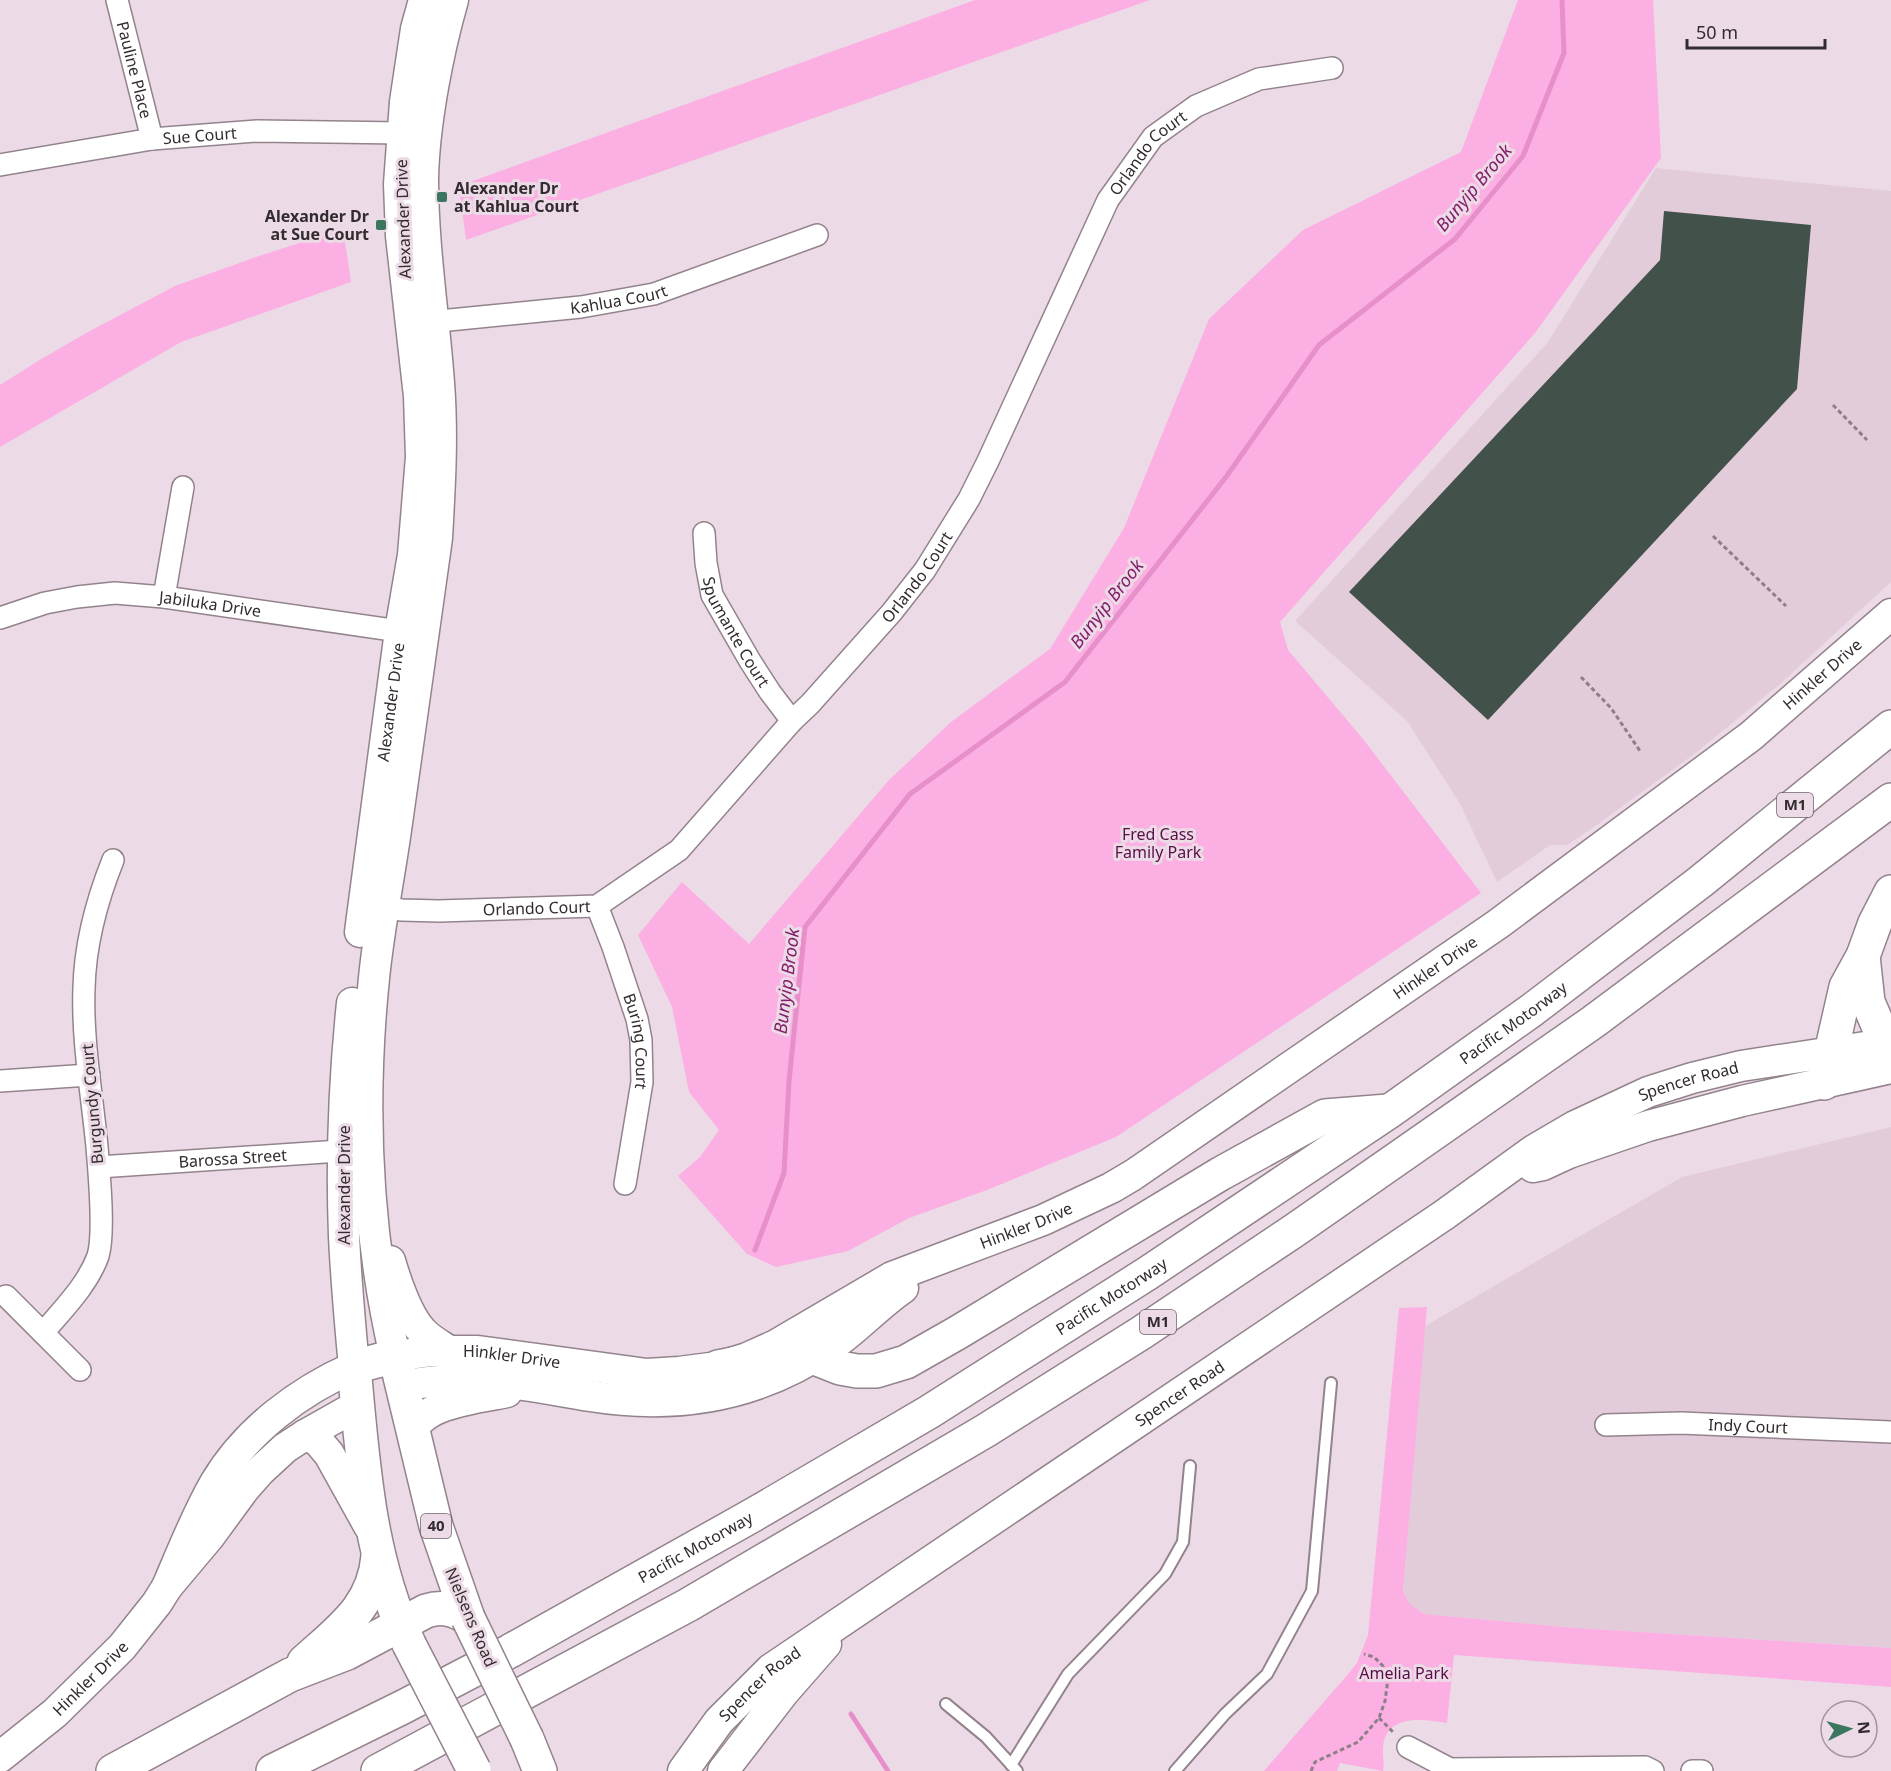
<svg xmlns="http://www.w3.org/2000/svg" width="1891" height="1771" viewBox="0 0 1891 1771" font-family="'Noto Sans',sans-serif">
<style>
.built{fill:#e3ccda}
.green{fill:#fbafe2}
.lines{fill:none;stroke-linecap:round;stroke-linejoin:round}
.stream{stroke:#e68fca;stroke-width:5}
.building{fill:#42524b}
.lane-casing{stroke:#93838d;stroke-width:14}
.street-casing{stroke:#93838d;stroke-width:24}
.secondary-casing{stroke:#93838d;stroke-width:33}
.primary-casing{stroke:#93838d;stroke-width:36}
.highway-casing{stroke:#93838d;stroke-width:36}
.path{stroke:#8b8087;stroke-width:3;stroke-dasharray:4.5 3;stroke-linecap:butt}
.lane{stroke:#fff;stroke-width:10}
.street{stroke:#fff;stroke-width:21}
.secondary{stroke:#fff;stroke-width:30}
.primary{stroke:#fff;stroke-width:33}
.highway{stroke:#fff;stroke-width:33}
.primary-bridge-casing{stroke:#93838d;stroke-width:36;stroke-linecap:butt}
.primary-bridge{stroke:#fff;stroke-width:33}
.poi-dot{fill:#3b765f;stroke:#ecdbe6;stroke-width:2}
.labels{text-anchor:middle;stroke-width:6;stroke-linejoin:round;paint-order:stroke}
.shield{fill:#ecdbe6;stroke:#6a6066;stroke-width:1.5}
.shield-label{font-size:15px;font-weight:bold;fill:#322b2f}
.street-label{font-size:16px;fill:#322b2f;stroke:#ecdbe6}
.poi-label{font-size:16px;font-weight:bold;fill:#322b2f;stroke:#ecdbe6;text-anchor:start}
.park-label{font-size:16px;fill:#590d48;stroke:#ecdbe6}
.water-label{font-size:18px;font-style:italic;fill:#821e6a;stroke:#ecdbe6}
</style>
<rect width="100%" height="100%" fill="#ecdbe6"/>
<path class="built" d="M1656 168 1891 191V582L1780 684 1697 752 1594 827 1567 845H1550L1497 882 1459 802 1407 721 1295 621 1548 342Z
M1891 1127V1648L1563 1627 1424 1614 1409 1603 1403 1591 1425 1326 1682 1177Z"/>
<path class="green" d="M975 0H1150L466 240 459 186Z
M1518 0H1653L1661 158 1535 333 1280 622 1288 650 1363 739 1481 893 1116 1137 987 1190 909 1218 848 1251 776 1267 747 1254 678 1176 700 1157 719 1130 689 1092 672 1007 638 935 682 882 749 944 889 780 951 722 1050 649 1124 528 1209 319 1303 230 1461 152Z
M343 229 351 282 181 342 0 447V385L38 361 88 332 175 286 256 257Z
M1427 1307 1403 1591 1409 1603 1424 1614 1563 1627 1891 1648V1687L1454 1655 1447 1723C1424 1719 1385 1713 1383 1748 1382 1756 1385 1762 1383 1771L1340 1763 1337 1771H1264L1349 1673 1357 1663 1368 1635 1399 1308Z"/>
<g class="lines">
<path class="stream" d="M755 1250 784 1173 789 1081 805 927 910 794 1065 682 1226 477 1319 345 1455 239 1523 156 1564 53 1562 0
M851 1714 888 1771"/>
</g>
<path class="building" d="M1664 211 1811 225 1797 389 1488 720 1349 592 1660 260Z"/>
<g class="lines">
<g class="lane-casing">
<path id="lane" d="M946 1704 986 1737 1017 1771
M1011 1765 1068 1674 1165 1574 1183 1542 1190 1466
M1175 1771 1225 1714 1267 1674 1312 1591 1331 1383"/>
</g>
<g class="street-casing">
<g id="street">
<path id="s1" d="M117 0 152 139"/>
<path id="s2" d="M0 165 152 139 257 131 402 133"/>
<path id="s3" d="M419 323 581 307 654 294 817 235"/>
<path id="s4" d="M704 533 706 563 712 595 750 661 770 692 792 721"/>
<path d="M164 597 183 487"/>
<path id="s5" d="M0 618 45 603 77 597 115 593 164 597 413 633"/>
<path id="s6" d="M371 906 402 910 439 911 597 906 679 850 792 721 810 704 892 612 925 570 969 499 988 461 1108 200 1153 137 1196 106 1259 79 1332 68"/>
<path id="s7" d="M597 906 613 947 637 1019 641 1040 642 1082 625 1184"/>
<path d="M0 1081 89 1075"/>
<path id="s8" d="M99 1167 355 1150"/>
<path d="M6 1296 80 1370"/>
<path d="M43 1333C63 1309 87 1286 98 1256 105 1233 99 1172 97 1147 92 1094 82 1041 84 988 85 944 97 900 113 860"/>
<path id="s9" d="M1606 1425 1681 1423 1891 1432"/>
<path d="M1408 1747 1450 1769 1645 1767 1653 1771"/>
<path d="M1692 1771H1702"/>
</g>
</g>
<g class="secondary-casing">
<g id="secondary">
<path id="s10" d="M453 0C438 52 424 125 423 179 423 247 434 315 439 383 443 435 440 486 437 538 423 635 409 732 396 830 389 879 379 928 374 978 361 1105 366 1231 395 1356L432 1351H478L647 1374 679 1372 718 1367 747 1358 776 1345 892 1277 1043 1220 1111 1188 1133 1175 1498 924 1751 736 1891 614"/>
<path id="s11" d="M360 932 400 631 413 555 421 457 419 396 401 236 399 184 405 102 416 29 424 0"/>
<path d="M1533 1167 1543 1165 1569 1153 1648 1126 1742 1101 1891 1068"/>
<path d="M390 1261C396 1281 408 1316 422 1331 429 1339 440 1345 449 1351"/>
<path d="M402 1386C472 1372 522 1385 590 1396 677 1410 760 1396 833 1345 858 1328 878 1305 903 1288"/>
<path d="M413 1431C424 1402 480 1398 507 1392"/>
<path d="M305 1435 318 1441 329 1454 369 1526"/>
<path d="M167 1587C182 1552 196 1516 215 1483 246 1431 299 1391 354 1367 350 1324 346 1280 344 1236 341 1158 344 1080 352 1003"/>
<path id="s12" d="M0 1757 55 1713 122 1647 157 1603 167 1587 209 1537 245 1488 260 1471 285 1448 305 1435 358 1405"/>
<path id="s13" d="M683 1771 719 1721 771 1669 1444 1215 1534 1150 1575 1126 1648 1092 1692 1078 1741 1066 1891 1043"/>
<path d="M723 1771 784 1692 826 1644"/>
</g>
</g>
<g class="primary-casing">
<path id="primary" d="M409 1644C368 1555 363 1463 354 1367L395 1356 436 1526 468 1618
M527 1739 540 1771"/>
</g>
<g class="highway-casing">
<g id="highway">
<path d="M1863 956 1868 1002 1886 1044"/>
<path d="M1824 1083 1846 987 1863 956 1875 923 1891 892"/>
<path d="M718 1367 795 1352 807 1355 840 1368 857 1371H876L906 1362 957 1333 1220 1174 1325 1116 1388 1111"/>
<path d="M304 1662C339 1630 374 1607 378 1556"/>
<path d="M113 1771 290 1675 347 1653 426 1611C442 1606 454 1609 468 1618"/>
<path id="s14" d="M273 1771 403 1707 510 1651 753 1515 929 1412 1148 1273 1390 1111 1532 1010 1700 882 1891 727"/>
<path d="M378 1771 688 1605 985 1431 1141 1333 1295 1230 1593 1022 1891 800"/>
</g>
</g>
<path class="path" d="M1833 405 1867 440
M1713 536 1786 606
M1581 677 1611 708 1640 751
M1379 1718 1394 1733
M1311 1771 1315 1762 1358 1742 1379 1718 1385 1701 1388 1679 1383 1666 1374 1657 1364 1654"/>
<use href="#lane" class="lane"/>
<use href="#street" class="street"/>
<use href="#secondary" class="secondary"/>
<use href="#primary" class="primary"/>
<use href="#highway" class="highway"/>
<g class="primary-bridge-casing">
<path id="primary-bridge" d="M468 1618 527 1739
M409 1644 474 1770"/>
</g>
<use href="#primary-bridge" class="primary-bridge"/>
</g>
<g class="poi-dot">
<rect x="436" y="191" width="12" height="12" rx="3"/>
<rect x="375" y="219" width="12" height="12" rx="3"/>
</g>
<g class="labels">
<g class="shield">
<rect x="1777" y="793" width="36" height="24" rx="4.5"/>
<rect x="1140" y="1310" width="36" height="24" rx="4.5"/>
<rect x="421" y="1514" width="30" height="24" rx="4.5"/>
</g>
<g class="shield-label">
<text x="1795" y="810">M1</text>
<text x="1158" y="1327">M1</text>
<text x="436" y="1531">40</text>
</g>
<g class="street-label">
<text dy="6" stroke="none"><textPath href="#s1" startOffset="72">Pauline Place</textPath></text>
<text dy="6" stroke="none"><textPath href="#s2" startOffset="202">Sue Court</textPath></text>
<text dy="6" stroke="none"><textPath href="#s6" startOffset="1174">Orlando Court</textPath></text>
<text transform="translate(403 219) rotate(-92)" y="6">Alexander Drive</text>
<text dy="6" stroke="none"><textPath href="#s3" startOffset="201">Kahlua Court</textPath></text>
<text dy="6" stroke="none"><textPath href="#s6" startOffset="688">Orlando Court</textPath></text>
<text dy="6" stroke="none"><textPath href="#s5" startOffset="214">Jabiluka Drive</textPath></text>
<text dy="6" stroke="none"><textPath href="#s4" startOffset="106">Spumante Court</textPath></text>
<text dy="6" stroke="none"><textPath href="#s10" startOffset="3003">Hinkler Drive</textPath></text>
<text dy="6" stroke="none"><textPath href="#s11" startOffset="232">Alexander Drive</textPath></text>
<text dy="6" stroke="none"><textPath href="#s6" startOffset="166">Orlando Court</textPath></text>
<text dy="6" stroke="none"><textPath href="#s10" startOffset="2517">Hinkler Drive</textPath></text>
<text dy="6" stroke="none"><textPath href="#s14" startOffset="1450">Pacific Motorway</textPath></text>
<text dy="6" stroke="none"><textPath href="#s7" startOffset="142">Buring Court</textPath></text>
<text dy="6" stroke="none"><textPath href="#s13" startOffset="1228">Spencer Road</textPath></text>
<text transform="translate(92 1104) rotate(-95)" y="6">Burgundy Court</text>
<text dy="6" stroke="none"><textPath href="#s8" startOffset="134">Barossa Street</textPath></text>
<text transform="translate(344 1185) rotate(-90)" y="6">Alexander Drive</text>
<text dy="6" stroke="none"><textPath href="#s10" startOffset="2032">Hinkler Drive</textPath></text>
<text dy="6" stroke="none"><textPath href="#s14" startOffset="964">Pacific Motorway</textPath></text>
<text dy="6" stroke="none"><textPath href="#s10" startOffset="1484">Hinkler Drive</textPath></text>
<text dy="6" stroke="none"><textPath href="#s13" startOffset="628">Spencer Road</textPath></text>
<text dy="6" stroke="none"><textPath href="#s9" startOffset="142">Indy Court</textPath></text>
<text dy="6" stroke="none"><textPath href="#s14" startOffset="478">Pacific Motorway</textPath></text>
<text transform="translate(471 1617) rotate(67)" y="6">Nielsens Road</text>
<text dy="6" stroke="none"><textPath href="#s12" startOffset="120">Hinkler Drive</textPath></text>
<text dy="6" stroke="none"><textPath href="#s13" startOffset="117">Spencer Road</textPath></text>
</g>
<g class="poi-label">
<text x="454" y="194">Alexander Dr<tspan x="454" dy="18">at Kahlua Court</tspan></text>
<text x="369" y="222" text-anchor="end">Alexander Dr<tspan x="369" dy="18">at Sue Court</tspan></text>
</g>
<g class="park-label">
<text x="1158" y="840">Fred Cass<tspan x="1158" dy="18">Family Park</tspan></text>
<text x="1404" y="1679">Amelia Park</text>
</g>
<g class="water-label">
<text transform="translate(1474 188) rotate(-50)" y="6">Bunyip Brook</text>
<text transform="translate(1107 604) rotate(-52)" y="6">Bunyip Brook</text>
<text transform="translate(787 981) rotate(-83)" y="6">Bunyip Brook</text>
</g>
</g>
<g transform="translate(1849 1729) rotate(85)"><circle r="28" fill="#ecdbe6" stroke="#a2959d" stroke-width="1.5"/>
<path d="M0-4.5L10 22L0 15L-10 22Z" fill="#3b765f"/>
<text y="-9" font-size="16" font-weight="bold" text-anchor="middle" fill="#322b2f">N</text>
</g>
<path d="M1687 39v9h138v-9" fill="none" stroke="#322b2f" stroke-width="3"/>
<text x="1696" y="39" font-size="18" fill="#322b2f" stroke="#ecdbe6" stroke-width="4.5" paint-order="stroke">50 m</text>
</svg>
